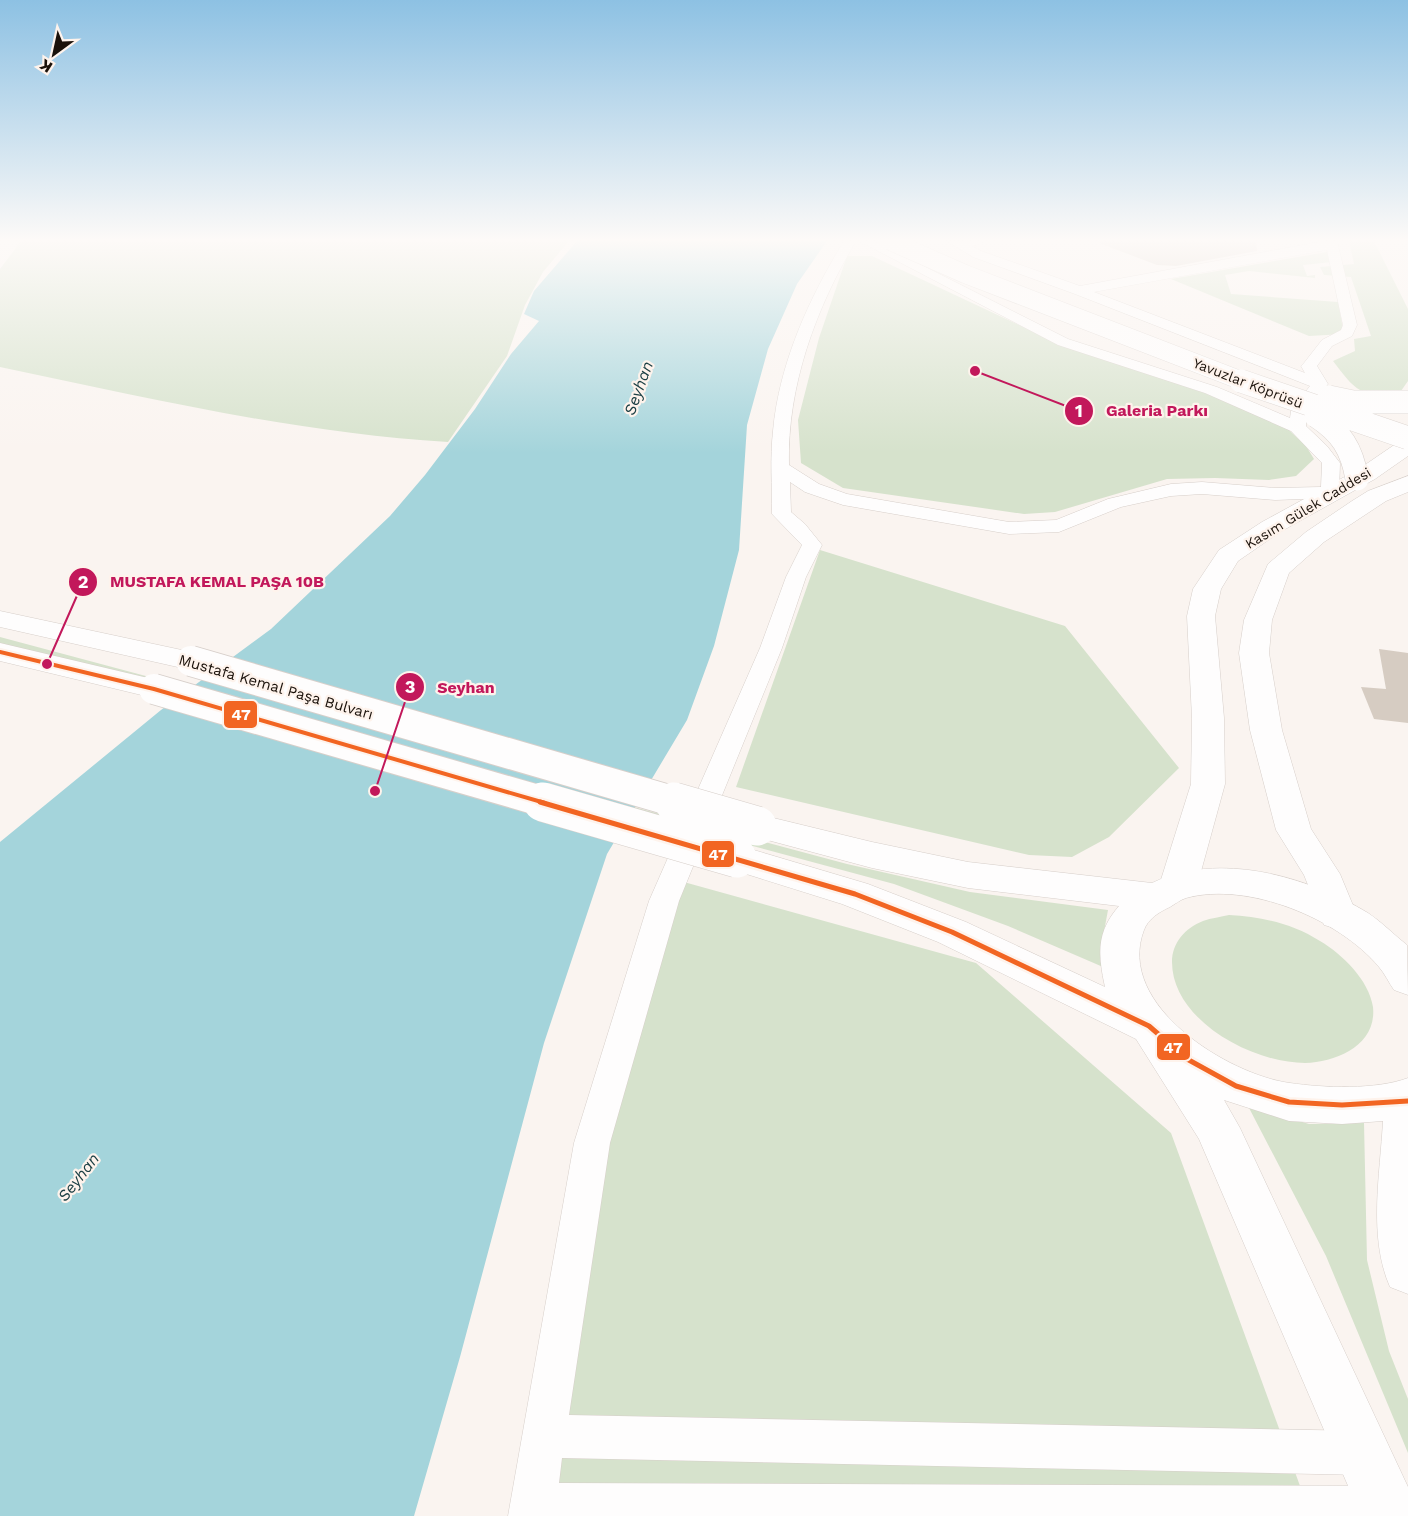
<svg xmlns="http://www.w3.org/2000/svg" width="1408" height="1516" viewBox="0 0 1408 1516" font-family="'Work Sans',sans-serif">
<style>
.green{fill:#d6e2cc}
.water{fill:#a4d4db}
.building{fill:#d6ccc2}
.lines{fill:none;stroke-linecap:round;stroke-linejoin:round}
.minor-casing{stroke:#d7cfca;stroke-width:1}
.tertiary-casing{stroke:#d7cfca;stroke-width:1}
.secondary-casing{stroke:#d7cfca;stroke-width:1}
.primary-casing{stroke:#d7cfca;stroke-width:1}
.minor{fill:#fefdfd;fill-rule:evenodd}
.tertiary{fill:#fefdfd;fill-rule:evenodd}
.secondary{fill:#fefdfd;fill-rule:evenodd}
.primary{fill:#fefdfd;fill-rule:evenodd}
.secondary-bridge-far1-casing{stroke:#d7cfca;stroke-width:19;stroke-linecap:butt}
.secondary-bridge-casing{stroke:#d7cfca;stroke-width:24;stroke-linecap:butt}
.primary-bridge-far1-casing{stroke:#d7cfca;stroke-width:32;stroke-linecap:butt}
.primary-bridge-casing{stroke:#d7cfca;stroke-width:40;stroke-linecap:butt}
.secondary-bridge-far1{stroke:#fefdfd;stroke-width:18}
.secondary-bridge{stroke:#fefdfd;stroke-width:23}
.primary-bridge-far1{stroke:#fefdfd;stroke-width:30}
.primary-bridge{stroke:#fefdfd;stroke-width:39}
.bus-1-far1-casing{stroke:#fef3ec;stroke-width:8}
.bus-1-casing{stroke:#fef3ec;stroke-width:10}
.bus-1-far1{stroke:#f26522;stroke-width:4}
.bus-1{stroke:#f26522;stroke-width:5}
.labels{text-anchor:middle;stroke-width:4.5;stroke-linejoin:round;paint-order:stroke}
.far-street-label{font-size:14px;fill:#1a110a;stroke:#fef3ec}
.street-label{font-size:15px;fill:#1a110a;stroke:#fef3ec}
.water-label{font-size:16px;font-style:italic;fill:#1c4045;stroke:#fef3ec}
.leader{fill:none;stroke:#c2185b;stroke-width:2}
.callout-dot{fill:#c2185b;stroke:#fef3ec;stroke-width:2}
.mark-label{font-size:18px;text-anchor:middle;font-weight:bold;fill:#fff}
.callout-label{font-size:16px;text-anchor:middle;font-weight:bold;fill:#c2185b;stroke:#fef3ec;stroke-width:4.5;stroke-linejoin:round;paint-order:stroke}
.line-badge{stroke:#fef3ec;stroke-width:2}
.badge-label{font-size:16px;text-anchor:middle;font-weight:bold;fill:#fff}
</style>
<rect width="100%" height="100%" fill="#faf4f0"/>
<path class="green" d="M21 241H569L543 272 525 305 507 356 448 442C297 433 148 398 0 367V269Z
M1349 241H1374L1408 309V381L1401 391C1360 398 1357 392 1333 361L1355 351 1354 339 1371 336 1351 277 1324 275 1320 267 1354 264Z
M1327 252 1332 262 1303 265 1307 276 1315 275V278L1249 271 1225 275 1231 294 1338 302 1344 334 1309 336 1171 279Z
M847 256H872L1066 347 1212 395 1289 430 1306 446 1314 459 1296 476 1269 480 1215 478 1167 479 1055 512 1024 514 843 488 801 463 798 420 819 338Z
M820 550 1065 626 1179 768 1109 837 1072 857 1029 855 736 787Z
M0 637 847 864 970 892 1108 910 1103 937 1110 970 1008 926 894 884 0 643Z
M673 879 976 963 1171 1133 1311 1516H712L534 1505 592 1143Z
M1229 915C1262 917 1292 923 1320 941 1342 954 1369 980 1373 1007 1377 1045 1337 1062 1305 1063 1252 1063 1172 1020 1172 962 1172 943 1185 928 1203 921 1211 918 1221 917 1229 915Z
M1248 1106 1309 1124 1364 1123 1367 1260 1389 1351 1408 1399V1453L1326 1256Z"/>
<path class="water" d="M577 241H827L797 284 768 349 747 425 739 550 714 646 687 720 607 854 544 1043 460 1357 414 1516H0V842L161 710 271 629 390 516 425 475 475 409 511 354 539 321 524 314 534 291Z"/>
<path class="building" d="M1099 241H1256L1257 251 1176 266 1157 265 1099 243Z
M1379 649 1408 653V723L1374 719 1361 687 1386 689Z"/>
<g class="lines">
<g class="minor-casing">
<path id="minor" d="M844 241H856C816 308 787 386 789 465L819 484 847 494 1009 522 1056 520 1108 499 1171 484 1202 482 1275 488 1321 487 1322 463 1291 431 1205 393 1058 345 859 241H874L1068 339 1217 387 1290 418 1291 411 1310 386 1075 294 973 257 947 241H962L981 251 1080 286 1325 241H1337L1357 325 1352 336 1332 346 1317 366 1328 384 1307 411 1306 426 1327 446 1340 463 1339 492 1337 496 1330 498 1275 500 1202 494 1171 496 1121 507 1059 532 1009 534 843 505 805 492 790 482 791 512 805 524 822 545 806 577 782 648 679 901 610 1143 569 1415 1363 1431 1378 1438 1385 1453 1378 1468 1363 1475 562 1458 559 1483 1388 1486 1404 1492 1408 1502 1407 1516H508L574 1143 649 901 760 648 786 577 802 545 772 514C772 486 770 458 773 431 779 364 809 298 844 241ZM1327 250 1343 325 1341 330 1322 340 1304 363 1301 366 1305 373 1094 292Z"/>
</g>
<g class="tertiary-casing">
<path id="tertiary" d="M947 241H984C976 248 955 248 947 241Z"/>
</g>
<g class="secondary-casing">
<path id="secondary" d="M1408 439V456L1375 479 1280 532 1238 561 1221 589 1215 616 1224 718 1225 784 1197 886 1191 895 1178 899 1165 895 1159 886 1191 784 1192 718 1187 616 1193 589 1219 550 1262 522 1359 469 1400 441Z
M1408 476V492L1386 501 1324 542 1289 573 1272 620 1269 653 1282 730 1311 829 1340 874 1357 915 1352 925 1338 929 1324 925 1304 875 1276 830 1250 730 1239 653 1244 620 1268 564 1306 532 1352 501 1368 491Z"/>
</g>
<g class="primary-casing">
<path id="primary" d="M0 611 191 652 202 655 206 661 202 667 191 670 0 627Z
M0 643 165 682 169 689 165 696 154 698 0 661Z
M757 814 872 842 968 862 1152 883C1219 851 1307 876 1368 913 1382 922 1394 935 1407 945L1408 995 1394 990C1389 983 1385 974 1379 967 1339 919 1248 881 1186 898 1180 900 1175 904 1170 907 1159 912 1148 919 1144 930 1115 1005 1229 1075 1290 1083 1324 1088 1376 1090 1408 1078V1294L1390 1287C1368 1237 1380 1175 1383 1121L1342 1124 1289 1121 1224 1100 1240 1128 1408 1487V1516H1361L1199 1139 1136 1039 938 942 842 904 724 867 719 858 724 849 737 845 868 884 966 922 1105 987C1098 955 1096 932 1119 906L968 888 872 868 745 834 739 826 745 818Z"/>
</g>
<use href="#minor" class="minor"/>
<use href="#tertiary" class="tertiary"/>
<use href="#secondary" class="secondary"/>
<use href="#primary" class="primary"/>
<g class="secondary-bridge-far1-casing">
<path id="secondary-bridge-far1" d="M890 241 965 274 1245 382"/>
</g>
<g class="secondary-bridge-casing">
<path id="secondary-bridge" d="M1241 381 1408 438
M1329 397 1353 402H1408
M1316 416C1341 432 1352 449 1357 479"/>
</g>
<g class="primary-bridge-far1-casing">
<path id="primary-bridge-far1" d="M191 661 679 803
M154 689 548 803"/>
</g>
<g class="primary-bridge-casing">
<path id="primary-bridge" d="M543 802 737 858
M674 802 757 826"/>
</g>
<use href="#secondary-bridge-far1" class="secondary-bridge-far1"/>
<use href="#secondary-bridge" class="secondary-bridge"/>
<use href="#primary-bridge-far1" class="primary-bridge-far1"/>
<use href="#primary-bridge" class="primary-bridge"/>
<g class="bus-1-far1-casing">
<path id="bus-1-far1" d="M0 652 154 689 545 803"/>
</g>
<g class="bus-1-casing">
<path id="bus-1" d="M540 802 855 894 952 932 1149 1026 1187 1059 1236 1086 1289 1102 1342 1105 1408 1101"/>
</g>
<use href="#bus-1-far1" class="bus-1-far1"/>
<use href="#bus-1" class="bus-1"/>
</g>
<linearGradient id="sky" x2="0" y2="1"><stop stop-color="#8dc1e3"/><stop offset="0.53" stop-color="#fdfaf8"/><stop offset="1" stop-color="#fdfaf8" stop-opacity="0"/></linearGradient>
<rect width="1408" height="453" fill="url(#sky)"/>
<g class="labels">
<g class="far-street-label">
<text transform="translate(1248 383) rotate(21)" y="5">Yavuzlar Köprüsü</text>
<text transform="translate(1308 508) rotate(-31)" y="5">Kasım Gülek Caddesi</text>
</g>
<g class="street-label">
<text transform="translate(276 687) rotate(16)" y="5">Mustafa Kemal Paşa Bulvarı</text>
</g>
<g class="water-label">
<text transform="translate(638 388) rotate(-70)" y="6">Seyhan</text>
<text transform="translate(78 1177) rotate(-52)" y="6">Seyhan</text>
</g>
</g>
<path class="leader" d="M975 371L1079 411M47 664L83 582M375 791L410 687"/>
<g class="callout-dot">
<circle cx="975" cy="371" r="6"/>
<circle cx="47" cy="664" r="6"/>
<circle cx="375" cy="791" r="6"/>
<circle cx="1079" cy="411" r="15"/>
<circle cx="83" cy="582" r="15"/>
<circle cx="410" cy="687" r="15"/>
</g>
<g class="mark-label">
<text x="1079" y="417">1</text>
<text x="83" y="588">2</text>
<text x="410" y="693">3</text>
</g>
<g class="callout-label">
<text x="1157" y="416">Galeria Parkı</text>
<text x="217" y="587">MUSTAFA KEMAL PAŞA 10B</text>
<text x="466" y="693">Seyhan</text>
</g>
<g class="line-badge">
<rect x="223" y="700" width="35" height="29" rx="6" fill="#f26522"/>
<rect x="701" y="840" width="34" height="28" rx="6" fill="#f26522"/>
<rect x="1156" y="1033" width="35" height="28" rx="6" fill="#f26522"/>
</g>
<g class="badge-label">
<text x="241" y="720">47</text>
<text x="718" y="860">47</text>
<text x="1173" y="1053">47</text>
</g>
<g transform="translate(54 54) rotate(213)" stroke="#fef3ec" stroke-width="4.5" paint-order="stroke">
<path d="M0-4.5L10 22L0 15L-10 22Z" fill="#1a110a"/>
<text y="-9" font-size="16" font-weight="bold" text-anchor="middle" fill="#1a110a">K</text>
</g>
</svg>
